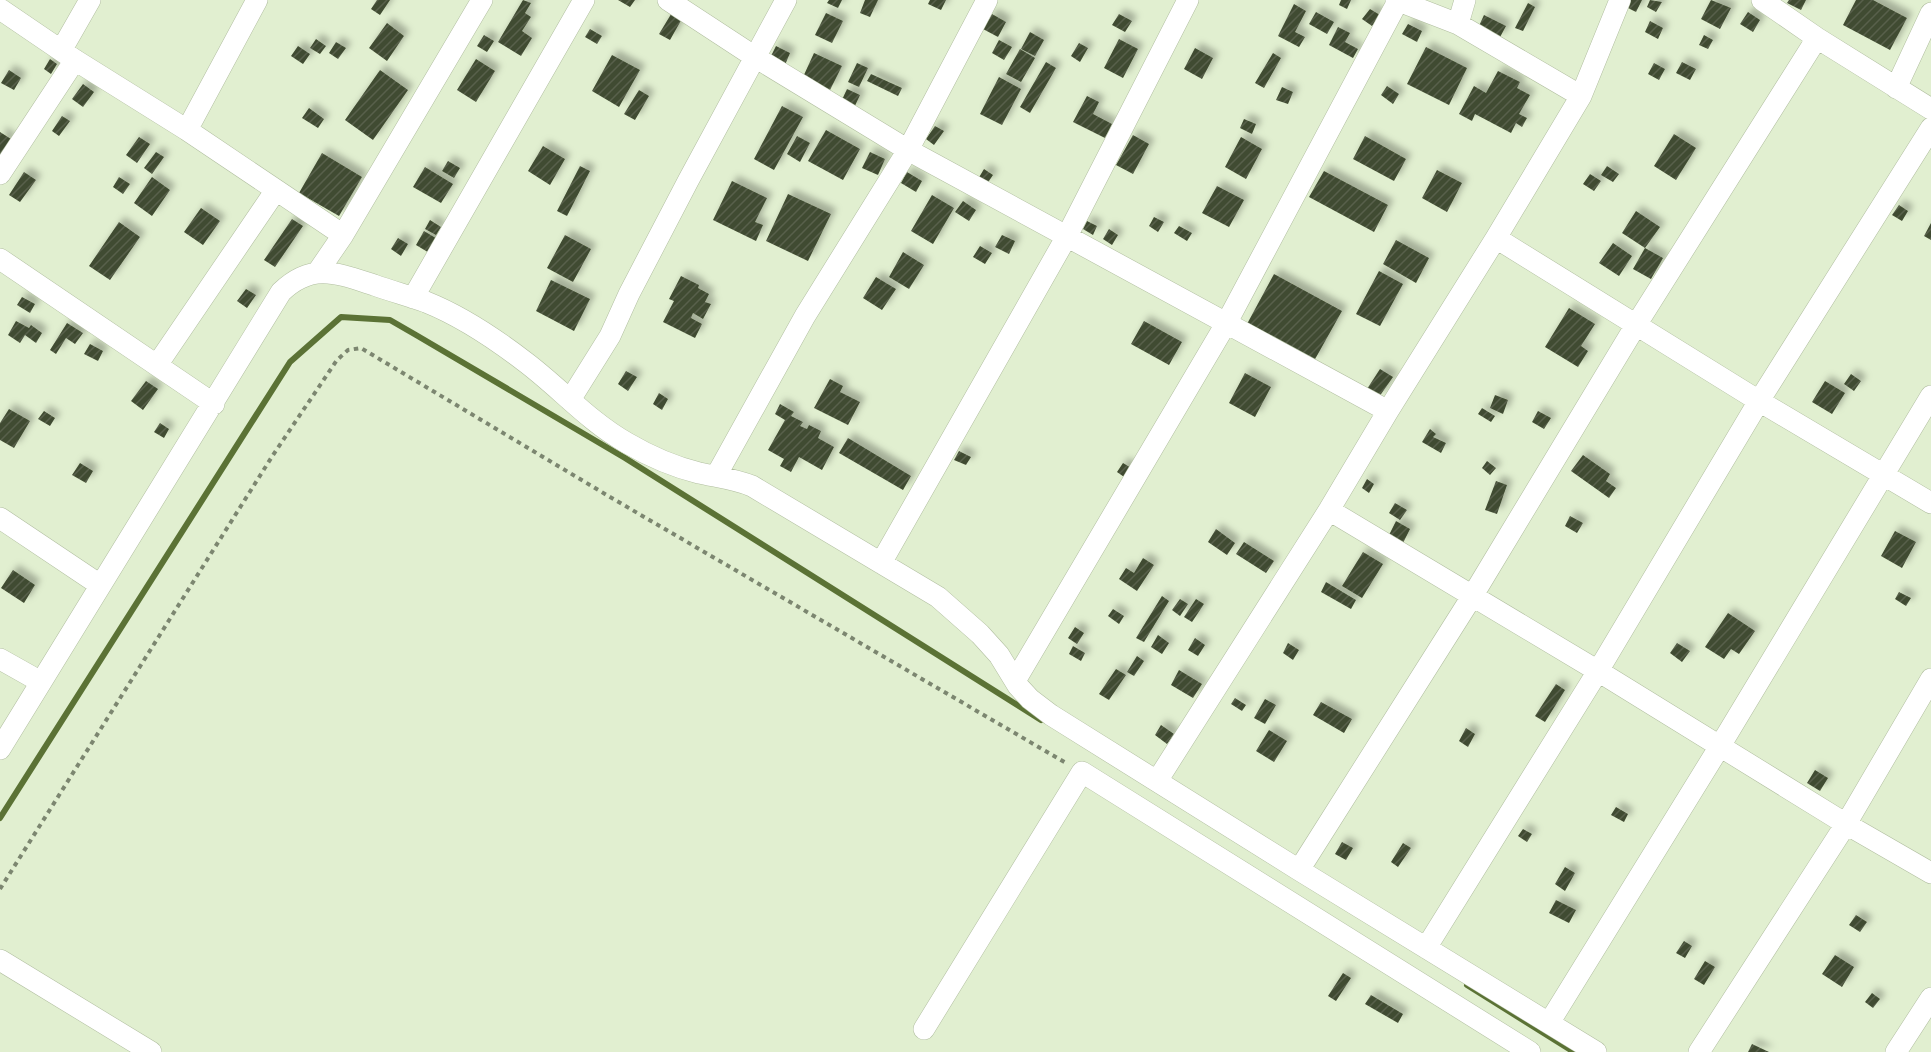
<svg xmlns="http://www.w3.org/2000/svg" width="1931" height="1052" viewBox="0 0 1931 1052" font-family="Overpass,sans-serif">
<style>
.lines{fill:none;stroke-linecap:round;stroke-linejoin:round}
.stream{stroke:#5b7235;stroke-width:6}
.building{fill:url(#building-hatch);filter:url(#shadow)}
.minor-casing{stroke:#b1bea0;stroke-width:22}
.path{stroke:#7c8670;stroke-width:4;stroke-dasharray:4.5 4.5;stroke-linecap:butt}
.minor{stroke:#fff;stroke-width:21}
</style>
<defs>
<pattern id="building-hatch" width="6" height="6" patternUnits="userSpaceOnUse" patternTransform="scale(1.5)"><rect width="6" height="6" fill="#404b31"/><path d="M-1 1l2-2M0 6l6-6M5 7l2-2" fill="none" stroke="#58614b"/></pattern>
<filter id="shadow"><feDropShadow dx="5.5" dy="-5.5" stdDeviation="3" flood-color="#0004"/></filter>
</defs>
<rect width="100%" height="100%" fill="#e1efd0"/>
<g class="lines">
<path class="stream" d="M0 818 290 362 341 317 390 320 416 335 625 458 1041 720
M1467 985 1574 1052"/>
</g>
<path class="building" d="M377 0H390L380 15 371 9Z
M523 0 531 3 525 13 531 17 522 31 532 38 521 56 498 42Z
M618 0H635L630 7Z
M829 0H842L838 8 827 3Z
M865 0H878L870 17 860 13Z
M930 0H946L941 10 928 4Z
M1341 0H1351L1347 9 1339 5Z
M1631 0H1642L1636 12 1628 8Z
M1650 0 1662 2 1656 12 1647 7Z
M1711 0 1731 8 1720 29 1701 19Z
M1789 0H1806L1801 10 1787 3Z
M1856 0H1873L1907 18 1890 50 1843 25Z
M1528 3 1535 7 1523 31 1515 28Z
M1294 4 1306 11 1295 32 1305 37 1299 47 1278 36Z
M1370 9 1380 15 1372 26 1362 19Z
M673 11 683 17 670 40 659 34Z
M1316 12 1334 22 1327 34 1309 24Z
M1748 12 1760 20 1753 32 1740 24Z
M826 13 843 21 832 43 815 35Z
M992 14 1006 22 998 37 983 29Z
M1119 14 1132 21 1125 32 1112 25Z
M1484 15 1506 26 1499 39 1478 28Z
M1650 21 1663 28 1658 39 1645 32Z
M387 23 404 36 387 61 369 48Z
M1408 24 1422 31 1417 42 1402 34Z
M1338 27 1350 33 1345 42 1358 49 1353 58 1329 45Z
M590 29 602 36 597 44 585 37Z
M1030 32 1044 40 1035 56 1021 49Z
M484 35 494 41 487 52 477 46Z
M1704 35 1713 40 1708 49 1699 45Z
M316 39 326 46 320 54 310 48Z
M1119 39 1138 49 1123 78 1104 68Z
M999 40 1012 47 1004 60 992 53Z
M336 42 346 48 338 59 329 53Z
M1079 43 1088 48 1080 62 1071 56Z
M298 46 310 54 303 64 291 56Z
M776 46 790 53 785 65 770 58Z
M1426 47 1467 68 1449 105 1407 84Z
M1195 48 1213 58 1202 79 1184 69Z
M1020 49 1035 58 1021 82 1006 74Z
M814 53 842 66 830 90 803 77Z
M1273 53 1281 58 1264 88 1255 83Z
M612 55 640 70 619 107 592 91Z
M50 59 57 64 51 74 44 69Z
M476 59 495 71 476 102 457 90Z
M1046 62 1056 68 1030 113 1020 107Z
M1682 62 1696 69 1690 80 1676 73Z
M857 63 868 68 859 87 848 82Z
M1654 63 1665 69 1659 80 1648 74Z
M9 70 21 78 14 90 1 83Z
M380 70 408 90 373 140 345 120Z
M1498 71 1520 82 1517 88 1530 95 1519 114 1527 118 1522 127 1516 123 1511 133 1475 114 1472 121 1459 114 1474 86 1486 93Z
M871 74 902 88 898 96 867 81Z
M999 77 1021 89 1002 125 980 114Z
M83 84 94 92 83 107 72 99Z
M1387 86 1399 94 1393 104 1381 95Z
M1282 87 1293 92 1288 104 1276 100Z
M847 89 860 95 853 110 840 104Z
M639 90 649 96 635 120 624 114Z
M1087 96 1099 102 1093 114 1112 124 1105 138 1073 122Z
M782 106 803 117 774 170 754 159Z
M309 108 324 119 318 128 302 118Z
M62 116 70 121 59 136 52 131Z
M1244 119 1256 124 1252 134 1240 128Z
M935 126 944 131 934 145 926 139Z
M826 130 860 149 843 180 808 161Z
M0 132 11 139 0 156Z
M1674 134 1696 148 1676 180 1654 166Z
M1133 135 1149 144 1133 174 1116 165Z
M797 136 810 143 800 162 787 154Z
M1365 136 1406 159 1394 181 1353 159Z
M139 137 150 144 137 163 126 155Z
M1241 137 1262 149 1246 179 1225 167Z
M543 146 565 159 550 185 528 171Z
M156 152 164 157 152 174 144 168Z
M870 152 885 159 878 175 862 168Z
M322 153 362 177 339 216 299 193Z
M448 161 460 168 454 178 442 171Z
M580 166 590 171 567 216 557 211Z
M1607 166 1619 174 1613 182 1601 175Z
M425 167 453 184 441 203 413 187Z
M984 169 993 175 987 184 978 179Z
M1437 170 1462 183 1447 212 1422 198Z
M1324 171 1388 205 1374 232 1309 197Z
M24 172 36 180 20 202 9 195Z
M907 172 922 181 916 192 901 183Z
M1590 174 1601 181 1594 191 1583 184Z
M119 177 130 184 123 194 113 187Z
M152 177 170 190 152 216 134 203Z
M732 181 767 198 755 222 763 225 756 241 713 220Z
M1217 186 1244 200 1229 227 1202 213Z
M788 194 831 214 808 261 766 241Z
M932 195 954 208 933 244 911 231Z
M963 201 976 210 969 221 955 212Z
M1899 205 1908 211 1902 221 1892 215Z
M201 208 220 221 203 245 184 232Z
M1636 211 1660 227 1645 248 1622 233Z
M1154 217 1164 222 1158 232 1149 226Z
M292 219 303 226 275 267 264 260Z
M430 220 441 227 436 235 425 229Z
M1087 221 1097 226 1093 235 1083 229Z
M119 222 140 237 110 280 89 266Z
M1931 223V240L1924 236Z
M1179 226 1192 233 1187 241 1174 233Z
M1109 229 1118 235 1112 245 1103 239Z
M424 231 439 240 431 254 416 245Z
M565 235 591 249 573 282 547 268Z
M1002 235 1015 241 1009 254 995 247Z
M398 238 408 244 401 256 391 249Z
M1396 240 1429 258 1416 283 1383 264Z
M1613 243 1632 256 1619 276 1599 263Z
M980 246 992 253 985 264 973 257Z
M1645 248 1663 258 1651 279 1633 269Z
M903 252 924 265 909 289 889 277Z
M1379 271 1403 284 1380 326 1356 314Z
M1274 274 1342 311 1314 361 1247 324Z
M681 276 699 285 698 288 709 294 705 302 711 304 703 319 693 313 691 318 702 324 695 338 663 322 674 301 669 299Z
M876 277 896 289 882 310 863 298Z
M551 280 590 299 574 331 536 311Z
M246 289 256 295 247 308 237 301Z
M22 297 35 304 30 313 17 305Z
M1569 308 1595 324 1581 346 1588 351 1578 367 1545 347Z
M16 321 29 328 31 325 42 333 36 343 25 335 20 343 8 335Z
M1144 321 1182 342 1169 365 1131 344Z
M67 323 83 333 75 344 66 338 56 354 50 350Z
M90 344 103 351 98 361 84 354Z
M1380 369 1393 377 1379 397 1367 389Z
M626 371 637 377 628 391 618 384Z
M1245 373 1271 387 1255 417 1229 403Z
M1851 374 1861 381 1854 391 1844 384Z
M830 379 843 386 840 392 860 402 848 425 814 408Z
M146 381 158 389 143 410 131 401Z
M1825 381 1845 393 1832 414 1812 402Z
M659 393 668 399 662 410 653 404Z
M1495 395 1508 400 1503 414 1490 408Z
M780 404 794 412 791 416 803 422 800 426 807 429 809 425 821 431 818 438 834 447 822 470 799 457 791 472 780 466 784 459 768 450 785 420 775 414Z
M1482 408 1495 416 1491 422 1478 414Z
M9 409 30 421 14 448 0 440V423Z
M44 411 55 418 50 426 38 419Z
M1538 411 1551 418 1544 429 1532 422Z
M160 423 169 429 164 438 154 432Z
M1430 429 1436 434 1433 437 1446 443 1441 453 1422 442Z
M848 438 911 476 903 490 839 453Z
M959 451 971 457 966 465 954 460Z
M1583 455 1610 474 1606 481 1616 488 1609 498 1571 471Z
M1487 461 1496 468 1490 475 1482 468Z
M80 463 93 471 86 483 72 475Z
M1123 463 1133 469 1127 479 1117 472Z
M1367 479 1374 484 1369 493 1362 488Z
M1496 481 1507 485 1497 514 1485 510Z
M1395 503 1407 510 1400 520 1389 513Z
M1570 516 1583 523 1577 533 1565 526Z
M1396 521 1410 529 1403 543 1389 535Z
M1216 529 1235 543 1227 555 1208 542Z
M1895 531 1916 542 1902 568 1881 556Z
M1244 542 1274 561 1266 573 1236 554Z
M1363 552 1383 564 1362 598 1342 586Z
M1143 558 1154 565 1137 591 1119 579 1126 568 1134 573Z
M13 570 35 585 24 603 1 588Z
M1326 582 1356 600 1351 609 1321 592Z
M1899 592 1911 598 1906 606 1895 599Z
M1162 596 1169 601 1144 642 1136 638Z
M1180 599 1188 604 1180 616 1172 610Z
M1196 599 1204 604 1192 622 1184 617Z
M1113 609 1124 616 1119 624 1108 616Z
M1728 613 1755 631 1739 654 1731 649 1724 659 1705 647Z
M1075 627 1084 633 1077 644 1068 638Z
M1158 635 1169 643 1162 654 1151 647Z
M1195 638 1205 645 1198 656 1188 650Z
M1288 643 1299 650 1293 660 1283 653Z
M1677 643 1690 651 1682 662 1670 653Z
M1073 646 1085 653 1081 661 1069 654Z
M1137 656 1144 661 1134 676 1127 672Z
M1116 669 1126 675 1109 700 1099 694Z
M1179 670 1202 684 1193 698 1171 685Z
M1556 684 1565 690 1545 722 1535 716Z
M1235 698 1246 705 1242 711 1231 704Z
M1265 699 1276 705 1265 724 1254 718Z
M1321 702 1352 719 1344 733 1313 715Z
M1161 725 1174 734 1167 744 1155 735Z
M1466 728 1475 734 1468 747 1459 741Z
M1269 730 1287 741 1274 762 1256 751Z
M1815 770 1828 778 1820 791 1807 783Z
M1616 807 1628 814 1624 822 1611 815Z
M1523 829 1532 834 1527 842 1518 836Z
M1342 842 1353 848 1346 860 1335 854Z
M1403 843 1411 848 1398 867 1391 862Z
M1565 867 1575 873 1565 891 1555 884Z
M1556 900 1576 910 1569 923 1549 913Z
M1856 915 1867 922 1860 932 1849 925Z
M1684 941 1692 946 1685 958 1676 953Z
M1835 955 1854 967 1842 987 1822 974Z
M1705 961 1715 967 1704 985 1694 979Z
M1343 973 1351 978 1336 1001 1328 996Z
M1872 993 1880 999 1873 1008 1865 1002Z
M1371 995 1403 1014 1398 1023 1365 1004Z
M1752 1044 1769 1052H1748Z"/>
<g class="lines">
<g class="minor-casing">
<path id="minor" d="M668 0 755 57 908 150 1388 411
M1396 0 1458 24 1581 96
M1762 0 1817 38 1931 109
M0 9 75 60 187 130 343 235
M1458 24 1465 0
M62 49 90 0
M1896 88 1931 13
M187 130 257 0
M0 174 75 60
M1496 238 1759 401 1931 503
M0 259 214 404
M317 273 343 235 482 0
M413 298 584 0
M157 365 276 190
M570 400 610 336 629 294 688 181 786 0
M716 476 805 316 908 150 987 0
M1329 510 1598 671 1846 824 1931 873
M0 518 100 585
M881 563 1067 236 1188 0
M0 659 41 682
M1015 681 1227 322 1398 1
M0 749 281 292C312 262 337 273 374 285 391 291 409 296 426 302 461 316 494 338 524 361 559 387 588 421 627 443 649 456 675 467 699 473 717 477 735 479 752 486L938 597 980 634 999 655 1018 686 1030 699 1051 715 1299 870 1596 1052
M1157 781 1329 510 1388 411 1496 238 1581 96 1620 0
M1299 870 1473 595 1636 325 1817 38
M1426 948 1598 671 1759 401 1931 128
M0 960 151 1052
M1549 1023 1720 746 1931 396
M924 1029 1082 772 1530 1052
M1699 1052 1846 824 1931 679
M1896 1052 1931 998"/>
</g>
<path class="path" d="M0 889 273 455 337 360 348 350 361 348 610 497 1066 763"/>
<use href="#minor" class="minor"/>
</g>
</svg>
